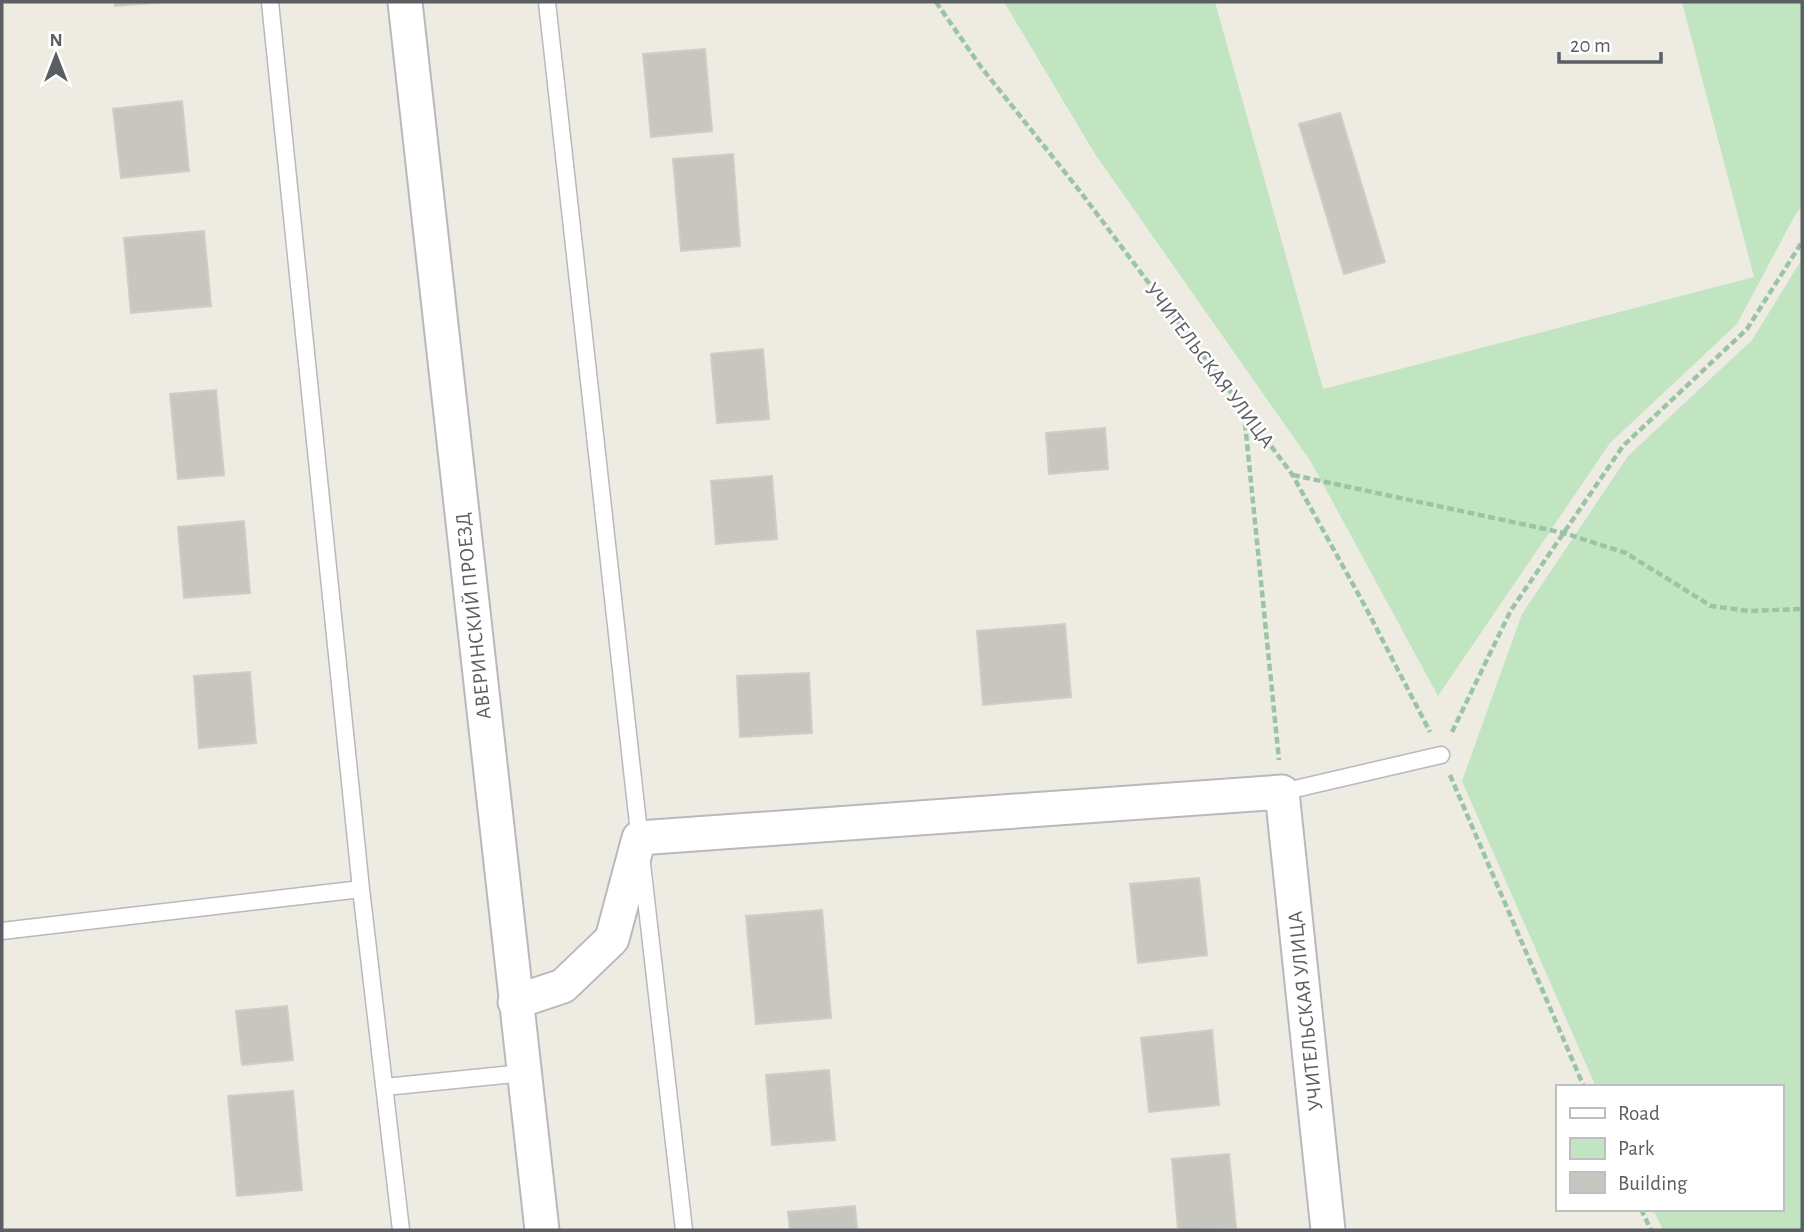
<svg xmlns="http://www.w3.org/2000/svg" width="1804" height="1232" viewBox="0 0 1804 1232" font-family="'Alegreya Sans',sans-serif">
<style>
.green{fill:#c1e5c0}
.building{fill:#c8c6c1;stroke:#d2cdc2;stroke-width:2}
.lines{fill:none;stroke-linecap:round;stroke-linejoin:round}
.service-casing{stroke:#b6b9bd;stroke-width:19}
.minor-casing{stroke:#b6b9bd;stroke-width:37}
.path{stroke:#9ac5a5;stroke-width:4.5;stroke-dasharray:7 3.5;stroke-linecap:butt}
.service{stroke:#fff;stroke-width:16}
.minor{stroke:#fff;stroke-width:33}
.labels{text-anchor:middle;stroke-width:5;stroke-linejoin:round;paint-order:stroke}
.street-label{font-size:21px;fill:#5b5f64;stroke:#fff}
</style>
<rect width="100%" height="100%" fill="#eeebe3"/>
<path class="green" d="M1004 2H1215L1323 389 1754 277 1682 2H1802V206L1794 217 1737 324 1610 443 1438 696 1311 462 1095 154Z
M1802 259V1230H1663L1653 1209H1781V1087H1596L1462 781 1522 614 1628 456 1752 340Z"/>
<path class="building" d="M115 2H165L115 6Z
M705 49 712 131 651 137 643 54Z
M182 101 189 171 121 178 113 109Z
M1340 113 1385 262 1344 274 1299 124Z
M733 154 740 246 681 251 673 159Z
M204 231 211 306 131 313 124 238Z
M763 349 769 419 717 423 711 354Z
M216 390 224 475 178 479 170 394Z
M1105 428 1108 469 1049 474 1046 433Z
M772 476 777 539 716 544 711 481Z
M244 521 250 593 184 598 178 527Z
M1065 624 1071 697 983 705 977 631Z
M250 672 256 743 199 748 194 676Z
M809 673 812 733 740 737 737 676Z
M1199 878 1207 955 1138 963 1130 884Z
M822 910 831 1018 756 1024 746 916Z
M287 1006 293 1060 242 1065 236 1011Z
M1212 1030 1219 1105 1149 1112 1141 1038Z
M829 1070 835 1140 772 1145 766 1075Z
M293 1091 302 1190 237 1196 228 1096Z
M1229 1154 1236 1228 1178 1230 1172 1159Z
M855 1206 857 1230H790L788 1212Z"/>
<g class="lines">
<g class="service-casing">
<path id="service" d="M270 2 361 889 401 1230
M547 2 640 842
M1282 792 1441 755
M642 864 684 1230
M2 931 361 889
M385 1087 524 1073"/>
</g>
<g class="minor-casing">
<path id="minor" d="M405 2 542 1230
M515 1002 563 986 612 939 639 838 1282 792 1328 1230"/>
</g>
<path class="path" d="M936 2 981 67 1079 190 1292 474 1366 608 1430 732
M1244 413 1279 760
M1293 475 1564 533 1626 553 1711 606 1749 611 1802 609
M1452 732 1511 610 1623 446 1747 329 1802 242
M1450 775 1584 1087
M1641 1209 1651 1230"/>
<use href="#service" class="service"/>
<use href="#minor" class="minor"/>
</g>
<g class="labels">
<g class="street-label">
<text transform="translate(1210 365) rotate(53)" y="7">УЧИТЕЛЬСКАЯ УЛИЦА</text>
<text transform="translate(473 616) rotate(-96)" y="7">АВЕРИНСКИЙ ПРОЕЗД</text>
<text transform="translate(1305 1011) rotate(-96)" y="7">УЧИТЕЛЬСКАЯ УЛИЦА</text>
</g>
</g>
<rect width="1804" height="1232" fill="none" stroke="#5b5f64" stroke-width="7"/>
<rect x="1556" y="1085" width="228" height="126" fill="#ffffff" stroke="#bdbfc1" stroke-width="2"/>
<rect x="1570" y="1108" width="35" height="10" fill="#ffffff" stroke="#bdbfc1" stroke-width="2"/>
<text x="1618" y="1120" font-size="21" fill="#5b5f64">Road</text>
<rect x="1570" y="1138" width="35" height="21" fill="#c1e5c0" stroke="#bdbfc1" stroke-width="2"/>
<text x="1618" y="1155" font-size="21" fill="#5b5f64">Park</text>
<rect x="1570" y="1172" width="35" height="21" fill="#c8c6c1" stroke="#bdbfc1" stroke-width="2"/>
<text x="1618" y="1190" font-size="21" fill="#5b5f64">Building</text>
<g transform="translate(56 56)" stroke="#ffffff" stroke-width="5" paint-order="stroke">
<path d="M0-5L12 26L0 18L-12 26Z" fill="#5b5f64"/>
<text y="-10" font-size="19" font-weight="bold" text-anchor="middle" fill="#5b5f64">N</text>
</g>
<path d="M1559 52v10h102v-10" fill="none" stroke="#5b5f64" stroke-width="3.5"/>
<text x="1570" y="52" font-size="21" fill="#5b5f64" stroke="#ffffff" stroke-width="5" paint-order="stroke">20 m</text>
</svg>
